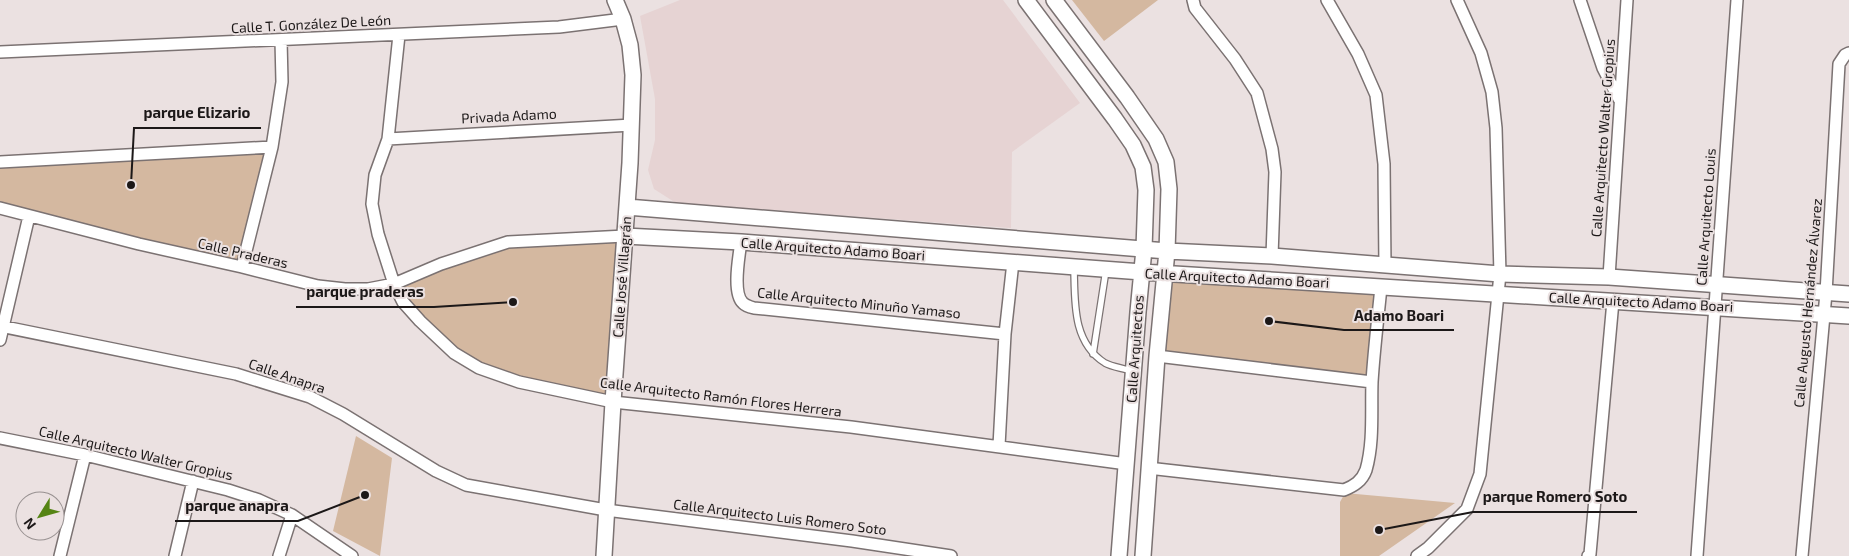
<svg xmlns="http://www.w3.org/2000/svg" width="1849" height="556" viewBox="0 0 1849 556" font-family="'Exo 2',sans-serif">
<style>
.built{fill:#e6d3d3}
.green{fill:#d4b8a0}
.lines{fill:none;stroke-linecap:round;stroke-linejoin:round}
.service-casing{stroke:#7b7272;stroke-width:8}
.minor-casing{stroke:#7b7272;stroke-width:14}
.tertiary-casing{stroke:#7b7272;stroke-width:18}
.service{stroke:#fff;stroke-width:5.5}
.minor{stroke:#fff;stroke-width:11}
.tertiary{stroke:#fff;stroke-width:15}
.labels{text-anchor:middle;stroke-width:4;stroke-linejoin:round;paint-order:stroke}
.street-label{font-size:14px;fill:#1c1818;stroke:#ebe1e1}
.leader{fill:none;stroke:#1c1818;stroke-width:2}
.callout-dot{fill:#1c1818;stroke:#ebe1e1;stroke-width:2}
.callout-label{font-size:15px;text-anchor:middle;font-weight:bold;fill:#1c1818;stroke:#ebe1e1;stroke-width:4;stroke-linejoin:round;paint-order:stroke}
</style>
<rect width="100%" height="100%" fill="#ebe1e1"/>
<path class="built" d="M680 0H1003L1080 103 1012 152 1011 228 676 203 654 189 648 170 655 140V99L640 16Z"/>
<path class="green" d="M1072 0H1158L1104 41Z
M272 147 242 267 0 208V162Z
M625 236 613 402 519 382 454 353 394 284 508 242Z
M1165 273 1381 287 1372 382 1157 356Z
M356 436 392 458 380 556 333 531Z
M1345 493 1455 503 1379 556H1340V502Z"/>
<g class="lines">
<g class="service-casing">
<path id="service" d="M1074 268C1075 302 1072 342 1105 363 1112 367 1123 368 1131 371
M1093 354 1106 270"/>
</g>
<g class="minor-casing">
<path id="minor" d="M1193 0 1195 8 1235 59 1257 93 1272 149 1275 172 1272 256
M1327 0 1358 54 1376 95 1384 164 1385 266
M1580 0 1603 68 1619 99
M399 35 388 139 375 175 372 204 378 234 394 284 403 302 420 321 454 353 479 368 519 382 613 402 851 427 1127 464
M0 52 559 27 623 19
M388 139 632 125
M0 162 272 147
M0 208 139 244 242 267 318 286 345 289H368L394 284 441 264 508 242 625 236
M741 242C739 256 732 293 743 303 746 306 750 307 754 308L1005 334
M242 267 272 147 282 82 281 40
M1609 277 1627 0
M0 326 236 374 310 397 343 414 436 471 466 485 606 510 852 541 951 556
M0 340 29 216
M1157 356 1372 382
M0 438 85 455 228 490 259 500 292 515 352 556
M999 446 1005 334 1013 262
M1148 468 1344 490C1354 486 1362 481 1366 470 1374 442 1371 411 1372 382 1374 350 1378 318 1381 287
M60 556 85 455
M175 556 193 481
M279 556 292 515
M1417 556 1428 548 1467 509 1480 474 1500 274 1496 128 1492 92 1481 53 1457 0
M1588 556 1590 554 1613 301
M1697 556 1737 0
M1802 556 1826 293 1839 64 1845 55 1849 53"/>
</g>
<g class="tertiary-casing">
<path id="tertiary" d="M1026 0 1115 119 1133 145 1143 167 1146 190 1144 249 1138 312 1119 556
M1054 0 1127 97 1156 139 1166 162 1169 189 1167 251 1157 356 1143 556
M627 207 1167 251 1272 256 1500 274 1609 277 1849 294
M625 236 741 242 1142 272 1849 316
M604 556 613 402 630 163 633 75 630 45 623 19 615 0"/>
</g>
<use href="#service" class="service"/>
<use href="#minor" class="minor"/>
<use href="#tertiary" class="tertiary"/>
</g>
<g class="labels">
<g class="street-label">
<text transform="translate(311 24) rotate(-3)" y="5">Calle T. González De León</text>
<text transform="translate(509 116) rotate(-3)" y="5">Privada Adamo</text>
<text transform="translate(1603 138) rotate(-86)" y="5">Calle Arquitecto Walter Gropius</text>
<text transform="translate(1706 217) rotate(-86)" y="5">Calle Arquitecto Louis</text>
<text transform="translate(833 249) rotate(4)" y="5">Calle Arquitecto Adamo Boari</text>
<text transform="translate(243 253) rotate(13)" y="5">Calle Praderas</text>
<text transform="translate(622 277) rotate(-86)" y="5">Calle José Villagrán</text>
<text transform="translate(1237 278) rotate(3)" y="5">Calle Arquitecto Adamo Boari</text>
<text transform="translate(1641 302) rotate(3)" y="5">Calle Arquitecto Adamo Boari</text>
<text transform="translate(859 303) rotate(6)" y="5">Calle Arquitecto Minuño Yamaso</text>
<text transform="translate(1808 303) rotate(-85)" y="5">Calle Augusto Hernández Álvarez</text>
<text transform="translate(1135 349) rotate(-86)" y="5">Calle Arquitectos</text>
<text transform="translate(287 376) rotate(19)" y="5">Calle Anapra</text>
<text transform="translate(721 397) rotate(7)" y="5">Calle Arquitecto Ramón Flores Herrera</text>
<text transform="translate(136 453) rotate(13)" y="5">Calle Arquitecto Walter Gropius</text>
<text transform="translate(780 517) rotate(7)" y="5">Calle Arquitecto Luis Romero Soto</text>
</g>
</g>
<path class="leader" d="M131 185L134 128H261M513 302L434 307H296M1269 321L1344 330H1454M1379 530L1473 512H1637M365 495L298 521H175"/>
<g class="callout-dot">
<circle cx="131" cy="185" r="5"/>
<circle cx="513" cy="302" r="5"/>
<circle cx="1269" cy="321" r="5"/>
<circle cx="1379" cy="530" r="5"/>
<circle cx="365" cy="495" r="5"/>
</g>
<g class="callout-label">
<text x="197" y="118">parque Elizario</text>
<text x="365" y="297">parque praderas</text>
<text x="1399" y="321">Adamo Boari</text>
<text x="1555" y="502">parque Romero Soto</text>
<text x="237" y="511">parque anapra</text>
</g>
<g transform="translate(40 516) rotate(233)"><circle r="24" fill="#ebe1e1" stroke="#989191"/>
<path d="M0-4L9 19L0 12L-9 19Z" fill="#558414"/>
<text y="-8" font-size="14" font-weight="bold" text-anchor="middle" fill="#1c1818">N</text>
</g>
</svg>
